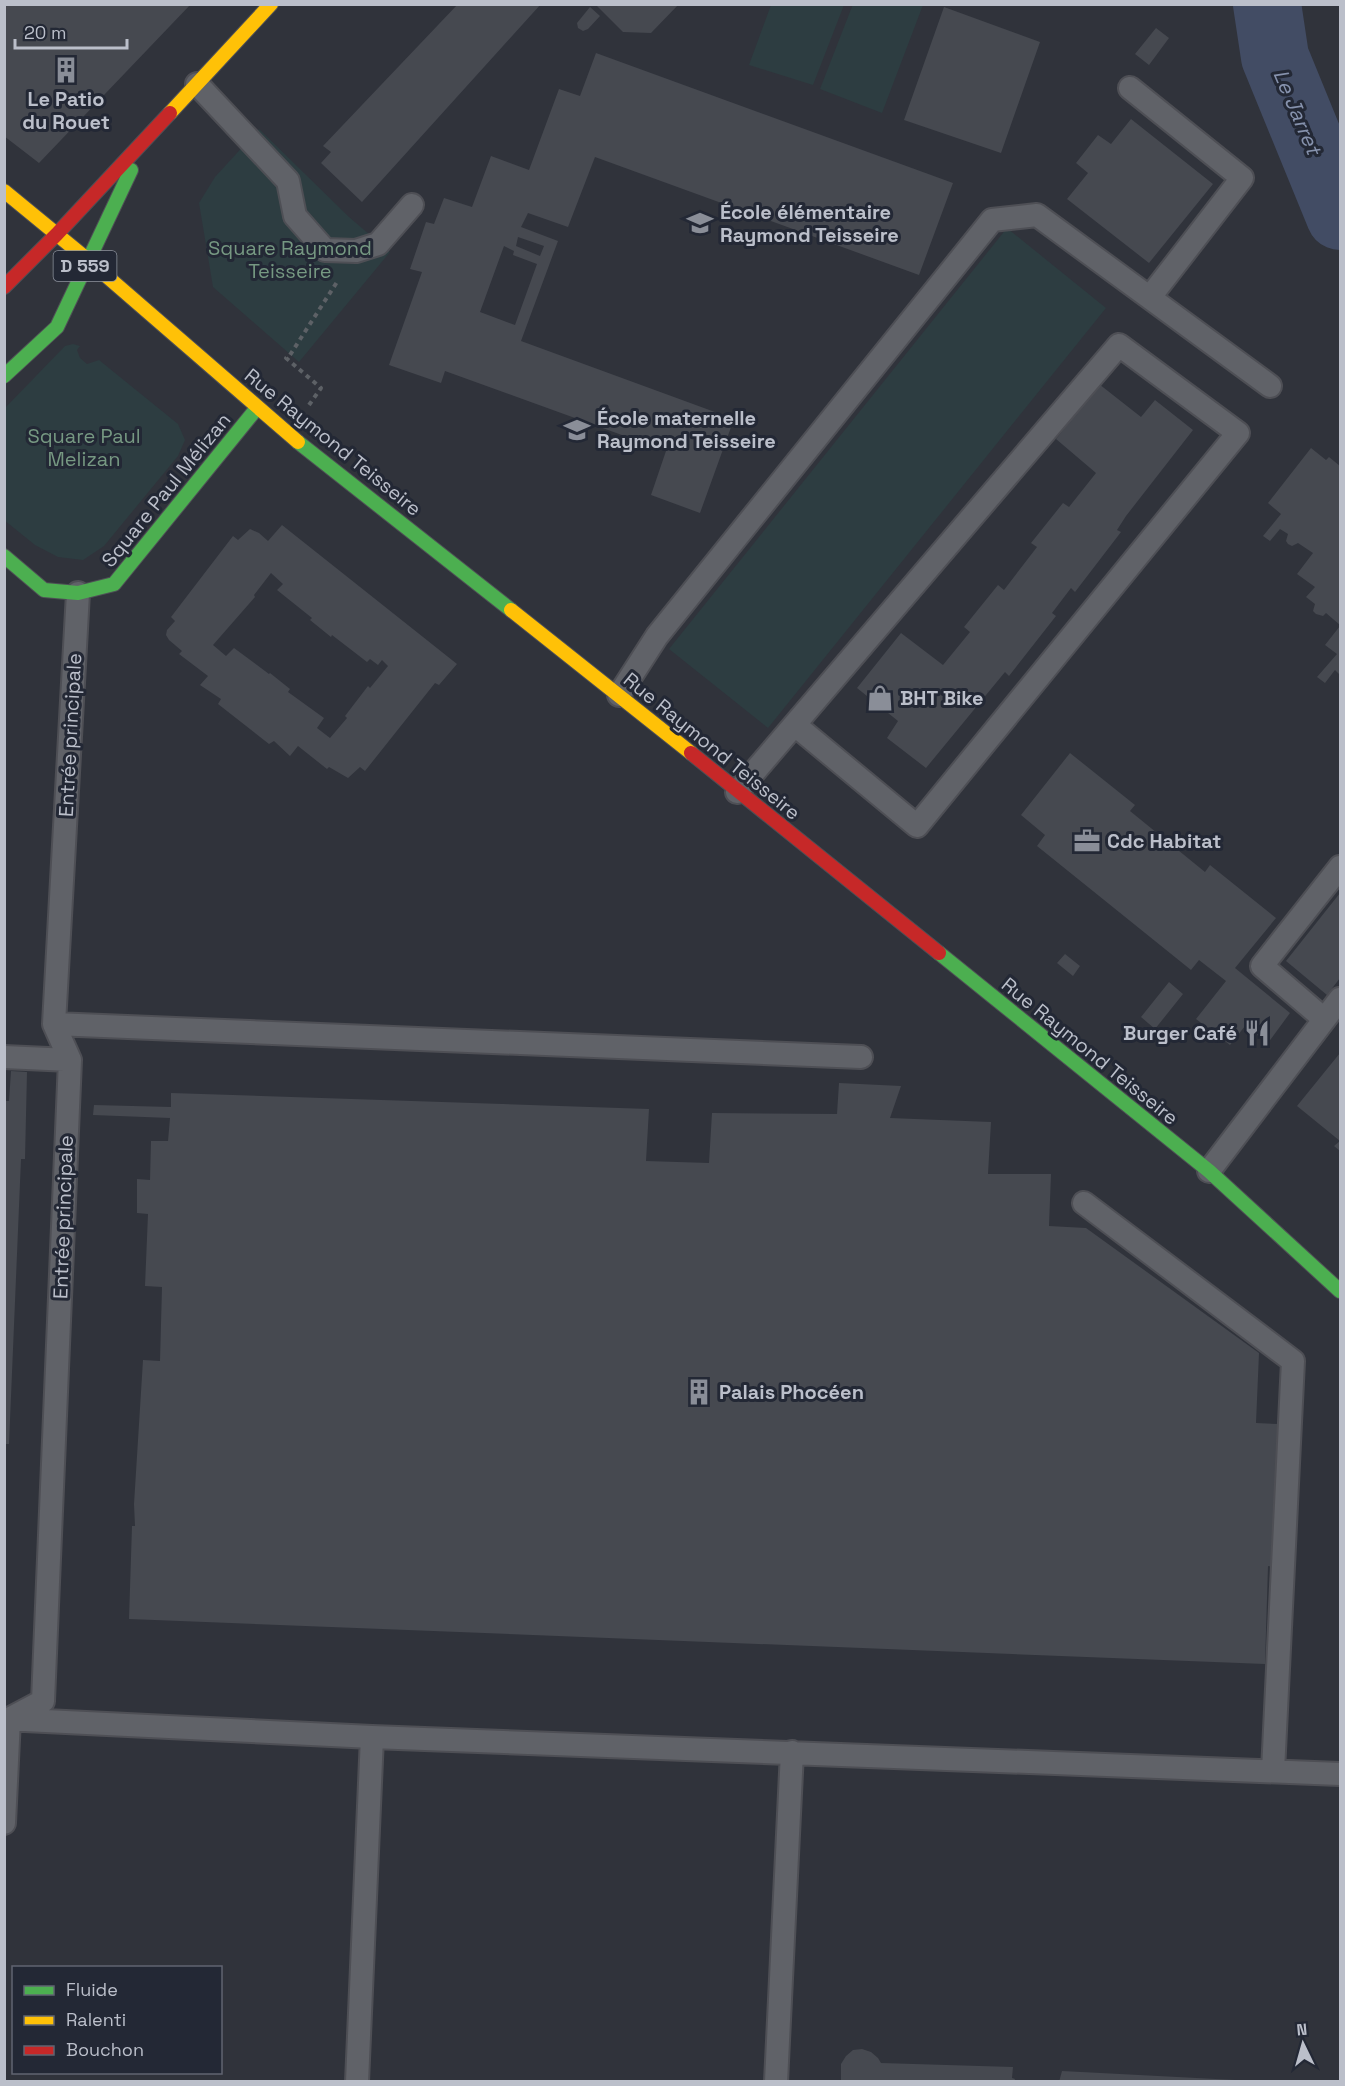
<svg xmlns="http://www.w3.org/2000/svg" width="1345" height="2086" viewBox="0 0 1345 2086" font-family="'Space Grotesk',sans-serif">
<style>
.green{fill:#2d3d41}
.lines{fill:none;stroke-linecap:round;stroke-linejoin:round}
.river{stroke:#424c64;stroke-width:68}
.building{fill:#464950;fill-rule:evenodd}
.lane-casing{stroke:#4e4f55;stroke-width:26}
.fast-casing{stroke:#4e4f55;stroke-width:16}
.slow-casing{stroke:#4e4f55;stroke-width:16}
.jam-casing{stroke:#4e4f55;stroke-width:16}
.path{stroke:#5d6166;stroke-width:4;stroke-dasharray:4.5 4.5;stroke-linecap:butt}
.lane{stroke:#606268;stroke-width:22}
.fast{stroke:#4caf50;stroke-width:14}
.slow{stroke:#ffc107;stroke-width:14}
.jam{stroke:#c62828;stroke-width:14}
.labels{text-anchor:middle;stroke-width:6;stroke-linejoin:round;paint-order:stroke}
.shield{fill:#232835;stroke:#8d929d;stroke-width:1.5}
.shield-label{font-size:18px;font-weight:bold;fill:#bbbfca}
.poi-label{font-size:20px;font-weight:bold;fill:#bbbfca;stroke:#232835;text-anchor:start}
.park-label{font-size:20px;fill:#769882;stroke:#232835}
.street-label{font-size:20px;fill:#bbbfca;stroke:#232835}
.water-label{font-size:21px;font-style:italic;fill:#8692ad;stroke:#232835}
</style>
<rect width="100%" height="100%" fill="#30333b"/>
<path class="green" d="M853 4 923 5 882 113 820 89Z
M771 5H844L813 85 749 65Z
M259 129 349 217 390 252 299 362 213 287 199 203 215 177Z
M1007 228 1106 308 768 728 669 649Z
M73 344 80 346 77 350 80 358 87 364 99 360 178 424 185 440 178 456 104 546 83 560 58 557 35 545 4 520 5 408 65 346Z"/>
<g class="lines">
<path class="river" d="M1267 4 1275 57 1340 216"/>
</g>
<path class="building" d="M4 4H191L39 163 4 136Z
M458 4H541L362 202 321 163 331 152 323 146Z
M595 4H679L651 33 623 32Z
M590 7 600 16 588 29 583 31 578 28 577 23Z
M944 7 1040 42 1001 153 904 120Z
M1156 28 1169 38 1149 65 1135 54Z
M596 53 953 183 919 275 595 157 568 227 528 213 521 227 558 241 521 341 734 419 700 513 651 495 666 451 445 371 441 383 389 365 422 272 410 269 426 222 434 224 444 198 472 207 491 156 529 170 559 89 580 96ZM518 237 544 246 540 256 516 246ZM504 246 514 251 513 255 537 264 515 325 480 312Z
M1131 119 1213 184 1149 263 1067 199 1088 173 1076 163 1098 135 1111 144Z
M1099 384 1141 417 1155 400 1193 430 1126 516 1117 530 1121 532 1075 592 1071 588 1052 613 1056 616 1009 676 1005 672 926 768 887 738 898 721 857 688 901 633 943 665 970 632 964 627 998 585 1004 590 1037 547 1031 543 1063 503 1069 507 1096 473 1056 439Z
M1311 448 1326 460 1329 457 1340 466V625L1326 613 1323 616 1316 614 1313 611 1315 604 1306 597 1315 587 1297 574 1313 553 1298 543 1292 546 1288 544 1286 541 1288 534 1280 529 1270 541 1263 536 1281 514 1268 503Z
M282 525 457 664 439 685 435 683 365 771 360 767 348 778 329 767 327 769 298 746 290 756 274 741 269 744 218 704 221 699 200 685 208 676 179 654 182 651 169 640 166 635 167 630 175 621 171 617 233 536 238 540 250 529 259 533 268 541ZM271 573 283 584 277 590 312 618 310 620 331 637 332 635 367 662 370 659 378 665 382 660 388 666 370 688 368 686 345 716 347 718 330 738 317 728 324 718 288 692 290 689 270 673 269 674 234 648 226 656 213 645 255 597 254 595Z
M1340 626V675L1335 670 1325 683 1317 677 1337 654 1325 645Z
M1070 753 1135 805 1130 811 1205 872 1210 865 1276 918 1235 968 1290 1013 1268 1043 1245 1026 1230 1045 1196 1019 1226 981 1199 960 1191 970 1037 846 1045 835 1021 815Z
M1340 893V978L1327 995 1286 961Z
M1065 954 1080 966 1073 976 1057 963Z
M1169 982 1183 994 1155 1029 1141 1017Z
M1340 1053V1151L1334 1146 1340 1141 1297 1106Z
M11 1071 27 1072 25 1159H21L9 1444H4V1101H9Z
M839 1083 901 1086 890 1118 991 1122 988 1174H1051L1049 1226 1086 1228 1259 1353 1256 1423 1278 1424 1273 1567 1268 1566 1265 1664 129 1619 132 1526H135L134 1504 143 1360 160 1361 162 1287 145 1286 148 1214 137 1213V1179L150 1180 151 1141H168L170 1118 93 1115 94 1105 171 1107V1093L649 1109 646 1161 709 1163 712 1113 837 1114Z
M862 2049 871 2052 878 2058 881 2063 1013 2067 1012 2078 1015 2079 1014 2082H841V2064L846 2056 853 2050Z
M1062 2071 1235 2080V2082H1059Z"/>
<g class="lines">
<g class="lane-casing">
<path id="lane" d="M197 84 288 181 295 216 325 250 356 251 378 244 412 205
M1130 88 1242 178 1150 297
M619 695 657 636 992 220 1037 215 1270 386
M737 792 1119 345 1238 433 917 826 795 725
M1324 1019 1262 966 1340 867
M54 1024 861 1057
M4 1057 70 1060
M1209 1171 1340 999
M1084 1203 1293 1361 1273 1771
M4 1719 372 1737 1340 1774
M4 1823 9 1719 43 1701 70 1060 54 1024 78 593
M357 2082 372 1737
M776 2082 792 1752"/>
</g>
<g class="fast-casing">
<path id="fast" d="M4 376 57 327 131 170
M298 442 511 610
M4 556 44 590 78 593 114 584 257 408
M939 953 1209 1171 1340 1291"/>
</g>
<g class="slow-casing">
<path id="slow" d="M170 113 271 4
M4 191 88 260 298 442
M511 610 691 753"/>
</g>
<g class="jam-casing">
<path id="jam" d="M4 287 57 234 170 113
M691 753 939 953"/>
</g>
<path class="path" d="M309 405 321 388 286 358 290 355 337 282"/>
<use href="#lane" class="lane"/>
<use href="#fast" class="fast"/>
<use href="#slow" class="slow"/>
<use href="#jam" class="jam"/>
</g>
<defs>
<g id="building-bare" transform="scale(2.07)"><path d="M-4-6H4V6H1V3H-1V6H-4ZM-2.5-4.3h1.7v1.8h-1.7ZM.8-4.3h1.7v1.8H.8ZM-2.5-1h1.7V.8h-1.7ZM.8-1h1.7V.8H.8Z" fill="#8a8e98" stroke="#232835" stroke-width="2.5" paint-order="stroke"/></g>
<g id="school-bare" transform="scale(2.07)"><path d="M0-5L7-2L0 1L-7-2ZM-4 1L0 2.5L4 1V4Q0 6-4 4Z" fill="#8a8e98" stroke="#232835" stroke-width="2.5" paint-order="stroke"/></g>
<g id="shop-bare" transform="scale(2.07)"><path d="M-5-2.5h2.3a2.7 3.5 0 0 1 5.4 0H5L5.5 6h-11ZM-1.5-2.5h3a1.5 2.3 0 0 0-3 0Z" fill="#8a8e98" stroke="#232835" stroke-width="2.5" paint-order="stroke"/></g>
<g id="office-bare" transform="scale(2.07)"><path d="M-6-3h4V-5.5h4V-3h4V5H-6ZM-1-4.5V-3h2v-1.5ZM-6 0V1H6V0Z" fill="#8a8e98" stroke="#232835" stroke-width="2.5" paint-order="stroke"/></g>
<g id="restaurant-bare" transform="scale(2.07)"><path d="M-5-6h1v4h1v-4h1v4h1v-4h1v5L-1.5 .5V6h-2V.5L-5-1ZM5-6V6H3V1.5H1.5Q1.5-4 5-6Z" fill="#8a8e98" stroke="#232835" stroke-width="2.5" paint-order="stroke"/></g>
</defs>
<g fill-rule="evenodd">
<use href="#building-bare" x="66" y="70"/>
<use href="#school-bare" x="700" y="223"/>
<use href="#school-bare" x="577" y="430"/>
<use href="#shop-bare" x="880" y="698"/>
<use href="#office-bare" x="1087" y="841"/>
<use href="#restaurant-bare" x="1257" y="1033"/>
<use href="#building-bare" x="699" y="1392"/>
</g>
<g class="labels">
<rect class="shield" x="53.5" y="251" width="63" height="30" rx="4.5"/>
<g class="shield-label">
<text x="85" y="272">D 559</text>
</g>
<g class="poi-label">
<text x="66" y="106" text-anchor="middle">Le Patio<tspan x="66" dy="23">du Rouet</tspan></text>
<text x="720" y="219">École élémentaire<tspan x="720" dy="23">Raymond Teisseire</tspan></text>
<text x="597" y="425">École maternelle<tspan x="597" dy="23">Raymond Teisseire</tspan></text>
<text x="900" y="705">BHT Bike</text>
<text x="1107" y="848">Cdc Habitat</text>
<text x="1237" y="1040" text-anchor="end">Burger Café</text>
<text x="719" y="1399">Palais Phocéen</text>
</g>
<g class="park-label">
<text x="290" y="255">Square Raymond<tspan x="290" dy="23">Teisseire</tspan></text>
<text x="84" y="443">Square Paul<tspan x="84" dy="23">Melizan</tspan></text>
</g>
<g class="street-label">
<text transform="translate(333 442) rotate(39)" y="7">Rue Raymond Teisseire</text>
<text transform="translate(166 490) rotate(-51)" y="7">Square Paul Mélizan</text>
<text transform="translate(70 735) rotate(-87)" y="7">Entrée principale</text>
<text transform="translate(712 746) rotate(39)" y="7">Rue Raymond Teisseire</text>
<text transform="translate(1090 1051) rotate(39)" y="7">Rue Raymond Teisseire</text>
<text transform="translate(63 1217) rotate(-88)" y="7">Entrée principale</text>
</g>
<g class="water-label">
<text transform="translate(1297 112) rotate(67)" y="7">Le Jarret</text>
</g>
</g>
<rect width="1345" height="2086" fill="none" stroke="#bbbfca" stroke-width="12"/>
<rect x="12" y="1966" width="210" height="108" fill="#232835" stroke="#606471" stroke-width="1.5"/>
<rect x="24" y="1986" width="30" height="9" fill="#4caf50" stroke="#606471" stroke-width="1.5"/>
<text x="66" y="1996" font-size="18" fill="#bbbfca">Fluide</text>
<rect x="24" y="2016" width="30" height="9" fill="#ffc107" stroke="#606471" stroke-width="1.5"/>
<text x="66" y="2026" font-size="18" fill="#bbbfca">Ralenti</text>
<rect x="24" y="2046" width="30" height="9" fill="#c62828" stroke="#606471" stroke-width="1.5"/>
<text x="66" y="2056" font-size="18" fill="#bbbfca">Bouchon</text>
<g transform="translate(1303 2044) rotate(355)" stroke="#232835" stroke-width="4.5" paint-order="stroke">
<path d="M0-4.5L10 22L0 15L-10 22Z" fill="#bbbfca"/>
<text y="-9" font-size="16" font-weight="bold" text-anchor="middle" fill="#bbbfca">N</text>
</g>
<path d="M15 39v9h112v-9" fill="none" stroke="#bbbfca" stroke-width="3"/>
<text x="24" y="39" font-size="18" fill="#bbbfca" stroke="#232835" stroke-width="4.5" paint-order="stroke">20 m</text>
</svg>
